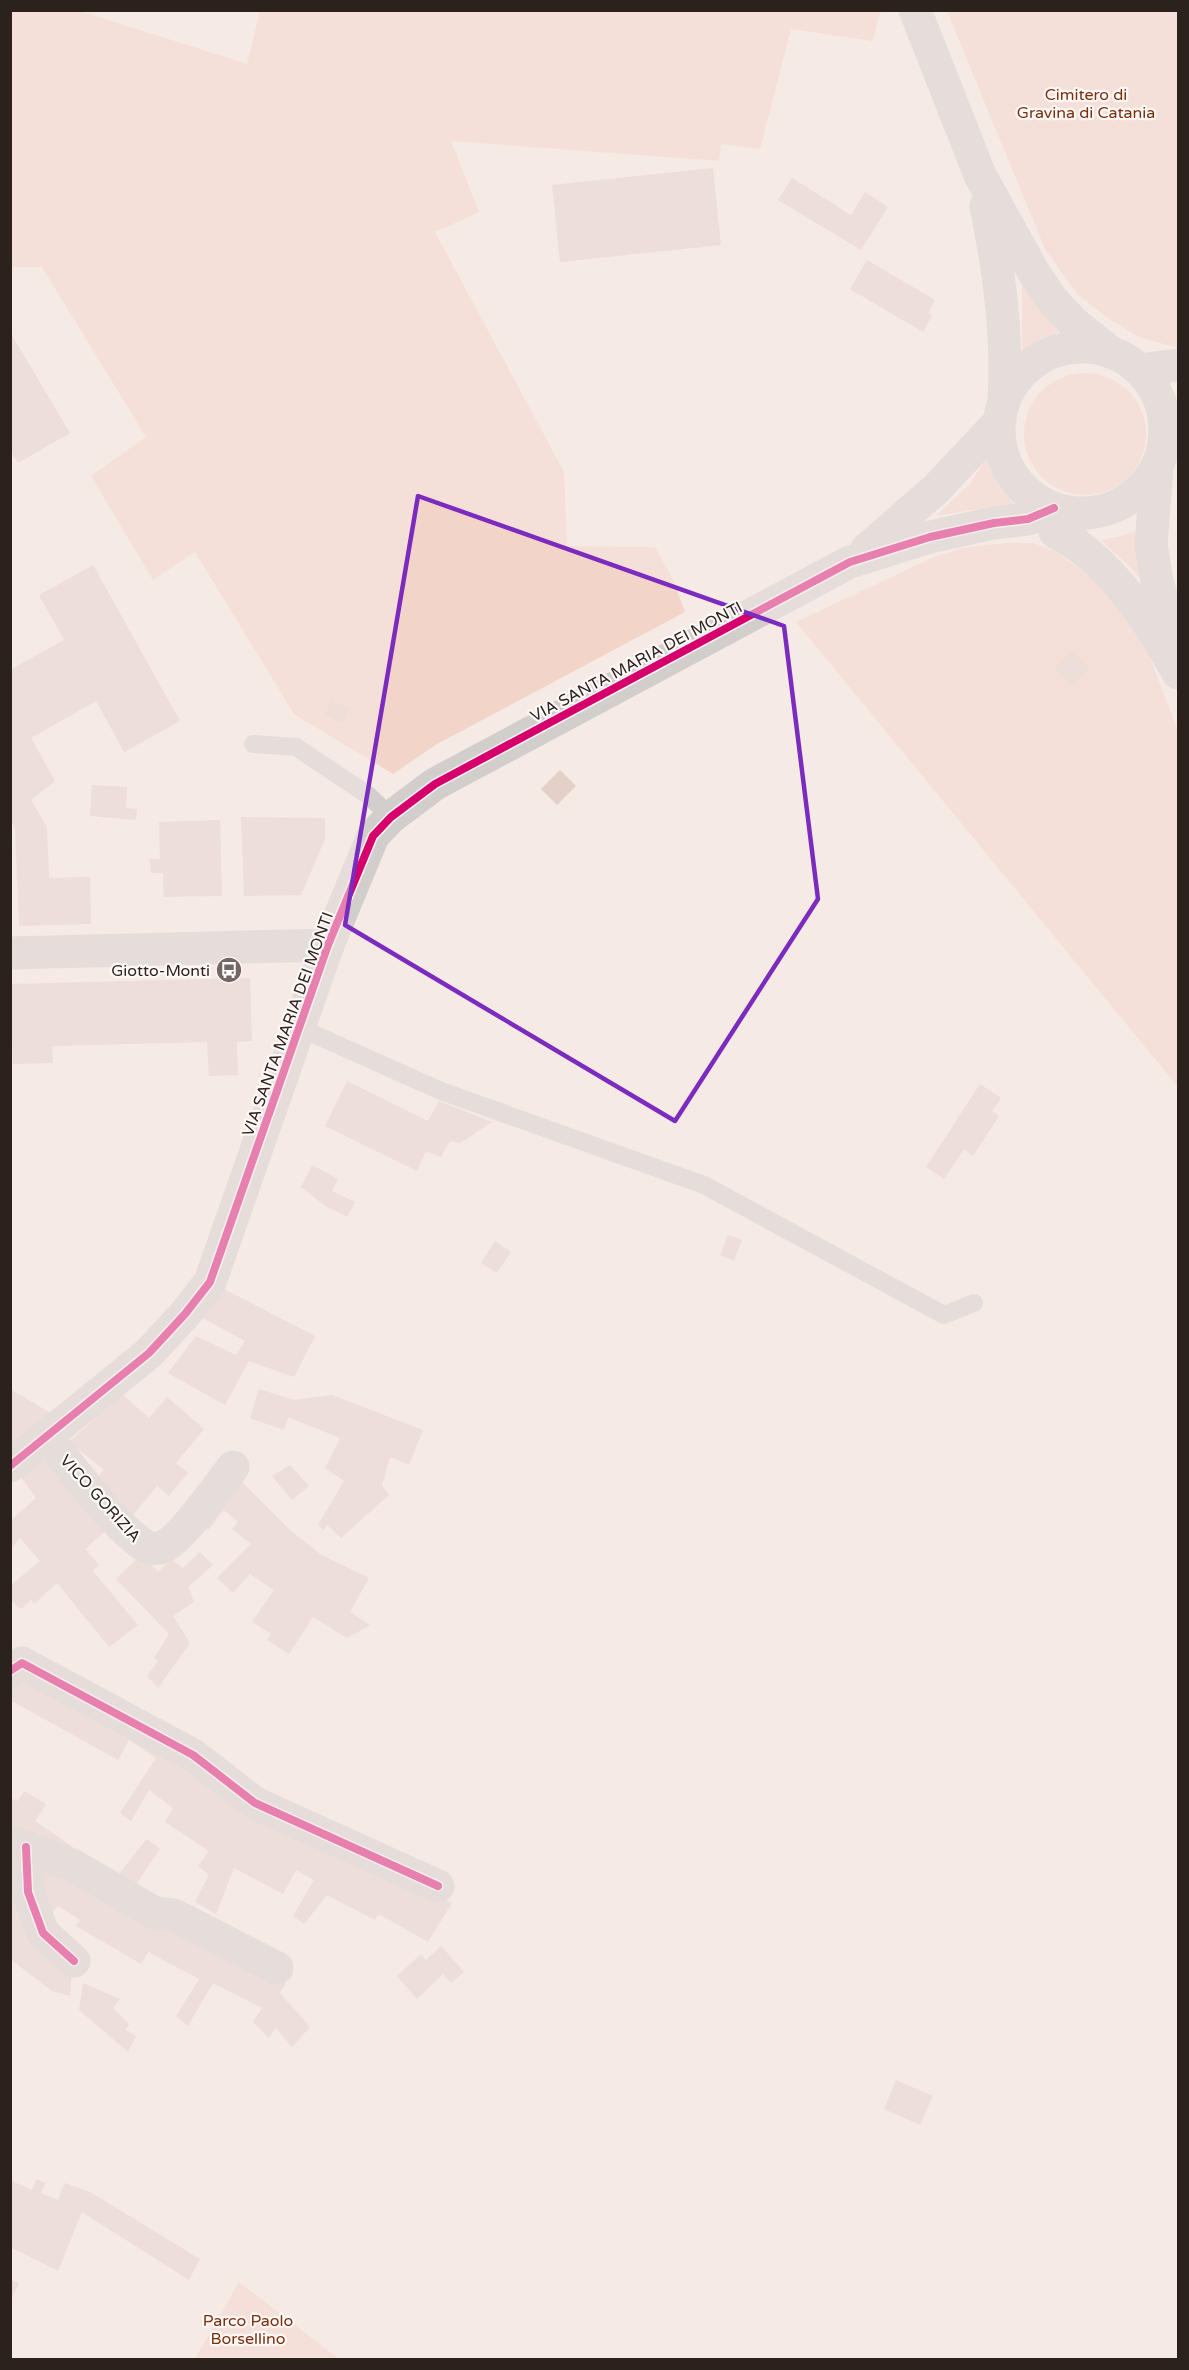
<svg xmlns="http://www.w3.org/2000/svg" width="1189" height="2370" viewBox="0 0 1189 2370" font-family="'Varela Round',sans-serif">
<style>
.green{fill:#f3d4c9}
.building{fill:#e2d0c9}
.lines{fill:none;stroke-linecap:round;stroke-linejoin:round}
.lane{stroke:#d1cecc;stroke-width:18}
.street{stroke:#d1cecc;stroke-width:33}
.secondary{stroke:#d1cecc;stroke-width:33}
.cycleway-casing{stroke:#fef8f6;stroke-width:11}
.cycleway{stroke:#d6006c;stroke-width:8}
.marked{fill:none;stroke:#7b2cbf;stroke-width:4.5;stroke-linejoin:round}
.labels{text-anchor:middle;stroke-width:4.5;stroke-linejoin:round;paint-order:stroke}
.park-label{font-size:16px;fill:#7a2e0c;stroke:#fef8f6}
.street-label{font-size:16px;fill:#2b211d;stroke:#fef8f6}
.poi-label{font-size:16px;fill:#2b211d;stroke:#fef8f6;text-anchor:end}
</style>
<rect width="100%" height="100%" fill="#f6eae5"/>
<path class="green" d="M10 11H80L247 64 260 11H881L872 41 791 29 760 149 721 144 719 161 451 141 479 212 435 232 564 472 567 546 655 547 672 578 685 612 437 744 393 774 294 714 195 552 153 580 91 476 146 437 42 267H11Z
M947 11H1178V348L1139 337 1108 318 1077 294 1045 249Z
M1022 274 1045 316 1059 332 1041 340 1026 354 1022 353Z
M1024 434a61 61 0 1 1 122 0a61 61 0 1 1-122 0Z
M988 456 998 485 1015 505 1013 509 985 508 936 516 969 485Z
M1145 526 1153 596 1133 570 1101 540 1126 535Z
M1005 543H1033L1055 551 1090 577 1119 608 1149 655 1178 731V1087L796 622 936 556 963 548Z
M239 2282 339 2359H195Z"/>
<path class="building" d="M713 168 721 245 560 262 552 185Z
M792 178 851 215 865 192 888 207 861 250 778 200Z
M867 260 935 300 928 313 932 316 923 332 850 289Z
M10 332 70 433 18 463 10 450Z
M93 565 180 721 124 752 96 701 31 738 55 781 31 800 47 827 49 878 90 877 91 924 19 926 15 828 10 819V670L64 640 39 595Z
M1072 650 1090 667 1072 686 1054 669Z
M331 700 350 708 343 723 325 715Z
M560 770 576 786 557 805 541 789Z
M92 785 127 787 126 808 137 809 136 820 90 816Z
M241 817 325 818V839L301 895 244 896Z
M220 820 222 896 164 897 163 873H151L150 859H160L159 822Z
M250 978 252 1041 237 1042 238 1075 209 1076 207 1042 52 1046 53 1063 13 1064 10 984Z
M347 1081 428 1121 439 1101 492 1122 460 1143 450 1141 441 1157 426 1151 417 1171 325 1126Z
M980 1084 1001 1098 992 1111 999 1116 973 1156 964 1149 944 1179 926 1167Z
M312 1165 338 1179 332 1191 355 1202 347 1217 324 1205 301 1187Z
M728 1235 742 1240 734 1261 720 1255Z
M495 1241 511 1252 497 1273 481 1263Z
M222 1288 315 1336 294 1377 249 1361 225 1405 168 1373 196 1336 236 1355 245 1341 199 1316Z
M10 1389 54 1415 10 1449Z
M259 1389 294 1400 332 1395 423 1430 409 1465 390 1457 382 1485 389 1495 341 1538 327 1525 323 1530 318 1525 344 1481 325 1468 340 1438 288 1417 284 1430 250 1418Z
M122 1394 149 1418 167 1397 204 1429 176 1463 188 1473 169 1496 157 1486 129 1520 92 1483 104 1470 69 1442Z
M46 1453 109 1528 85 1549 99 1565 93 1571 138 1625 109 1647 57 1583 34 1604 31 1600 21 1609 10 1600V1586L40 1561 20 1538 10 1550V1521L36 1498 21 1477Z
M290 1465 309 1486 292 1500 272 1476Z
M240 1480 290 1530 320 1554 369 1578 350 1612 370 1625 347 1638 313 1617 289 1654 267 1640 271 1634 252 1622 274 1590 250 1574 233 1593 217 1578 251 1544 232 1529 238 1522 224 1510 208 1530 201 1521Z
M200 1552 213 1565 188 1587 194 1602 173 1616 190 1643 158 1688 147 1676 158 1661 154 1658 169 1634 116 1579 142 1554 158 1572 171 1559 183 1568Z
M10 1677 135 1729 244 1815 452 1903 428 1942 379 1914 375 1920 327 1895 304 1924 293 1916 314 1880 296 1870 283 1894 234 1868 216 1914 195 1902 209 1875 198 1866 209 1851 165 1822 173 1808 149 1790 131 1821 120 1813 156 1758 129 1740 118 1760 10 1700Z
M24 1791 46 1804 35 1821 73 1847 70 1854 10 1832V1798L18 1801Z
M147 1839 160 1849 133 1889 117 1876Z
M10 1863 22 1889 17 1914 26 1918 72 1970 70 1996 52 1991 10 1959Z
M38 1867 68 1871 164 1931 168 1925 286 1983 280 1993 310 2027 292 2047 276 2028 269 2038 253 2022 262 2008 213 1983 188 2026 176 2016 199 1979 148 1952 141 1964 76 1926 80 1920 58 1906 45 1921Z
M441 1946 464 1972 451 1983 443 1974 417 1999 397 1976 421 1954 426 1960Z
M83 1983 120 1999 113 2008 129 2024 126 2030 136 2036 128 2052 79 2010Z
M896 2080 933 2096 920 2125 884 2109Z
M37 2179 46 2183 41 2193 58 2200 65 2183 90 2192 200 2259 189 2280 82 2212 58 2271 10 2247V2180L32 2190Z
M10 2279 19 2283 10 2302Z"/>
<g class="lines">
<path class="lane" d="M253 744 296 747 368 795 391 817
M300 1028 441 1091 704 1185 944 1315 974 1303"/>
<path class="street" d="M46 1437C74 1470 108 1519 142 1544 148 1548 156 1550 163 1547 182 1539 219 1485 233 1467
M10 1466 149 1353 185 1314 210 1282 328 945
M10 1671 22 1663 193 1755 255 1803 438 1886
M10 1842 74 1866 155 1913 174 1915 277 1968
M26 1847 28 1892 43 1933 74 1961"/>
<path class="secondary" d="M915 10 980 175 1034 273 1053 301 1075 324 1110 352
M986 206C999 271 1008 335 1004 402
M999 430a83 83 0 1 1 166 0a83 83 0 1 1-166 0Z
M1139 370 1178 365
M1157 468 1151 545 1157 581 1177 651
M1055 532C1111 560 1149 621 1178 673
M866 550 936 489 1000 421
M10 953 328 945 373 836 391 817 435 784 850 562 930 537 994 523 1028 519 1054 508 1074 541"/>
<g class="cycleway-casing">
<path id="cycleway" d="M10 1466 149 1353 185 1314 210 1282 328 945 373 836 391 817 435 784 850 562 930 537 994 523 1028 519 1054 508
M10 1671 22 1663 193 1755 255 1803 438 1886
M26 1847 28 1892 43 1933 74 1961"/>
</g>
<use href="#cycleway" class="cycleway"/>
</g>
<path d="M0 0H1189V2370H0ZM418 496 784 626 818 899 675 1121 345 925Z" fill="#f6eae5" fill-opacity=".55" fill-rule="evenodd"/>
<path class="marked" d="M418 496 784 626 818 899 675 1121 345 925Z"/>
<defs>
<g id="bus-disc" transform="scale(1.35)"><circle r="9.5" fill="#726763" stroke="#fef8f6"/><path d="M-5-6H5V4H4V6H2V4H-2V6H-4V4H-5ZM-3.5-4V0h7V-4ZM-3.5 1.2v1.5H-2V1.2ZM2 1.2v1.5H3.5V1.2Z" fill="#fff"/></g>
</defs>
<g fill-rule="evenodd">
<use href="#bus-disc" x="229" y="970"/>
</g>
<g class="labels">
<g class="park-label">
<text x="1086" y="100">Cimitero di<tspan x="1086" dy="18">Gravina di Catania</tspan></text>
<text x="248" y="2326">Parco Paolo<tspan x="248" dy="18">Borsellino</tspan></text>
</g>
<g class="street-label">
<text transform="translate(636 661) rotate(-28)" y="6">VIA SANTA MARIA DEI MONTI</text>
<text transform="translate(287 1024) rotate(-70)" y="6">VIA SANTA MARIA DEI MONTI</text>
<text transform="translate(101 1498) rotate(48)" y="6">VICO GORIZIA</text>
</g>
<g class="poi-label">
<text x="210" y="976">Giotto-Monti</text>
</g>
</g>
<rect width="1189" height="2370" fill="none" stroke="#2b211d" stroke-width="24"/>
</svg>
